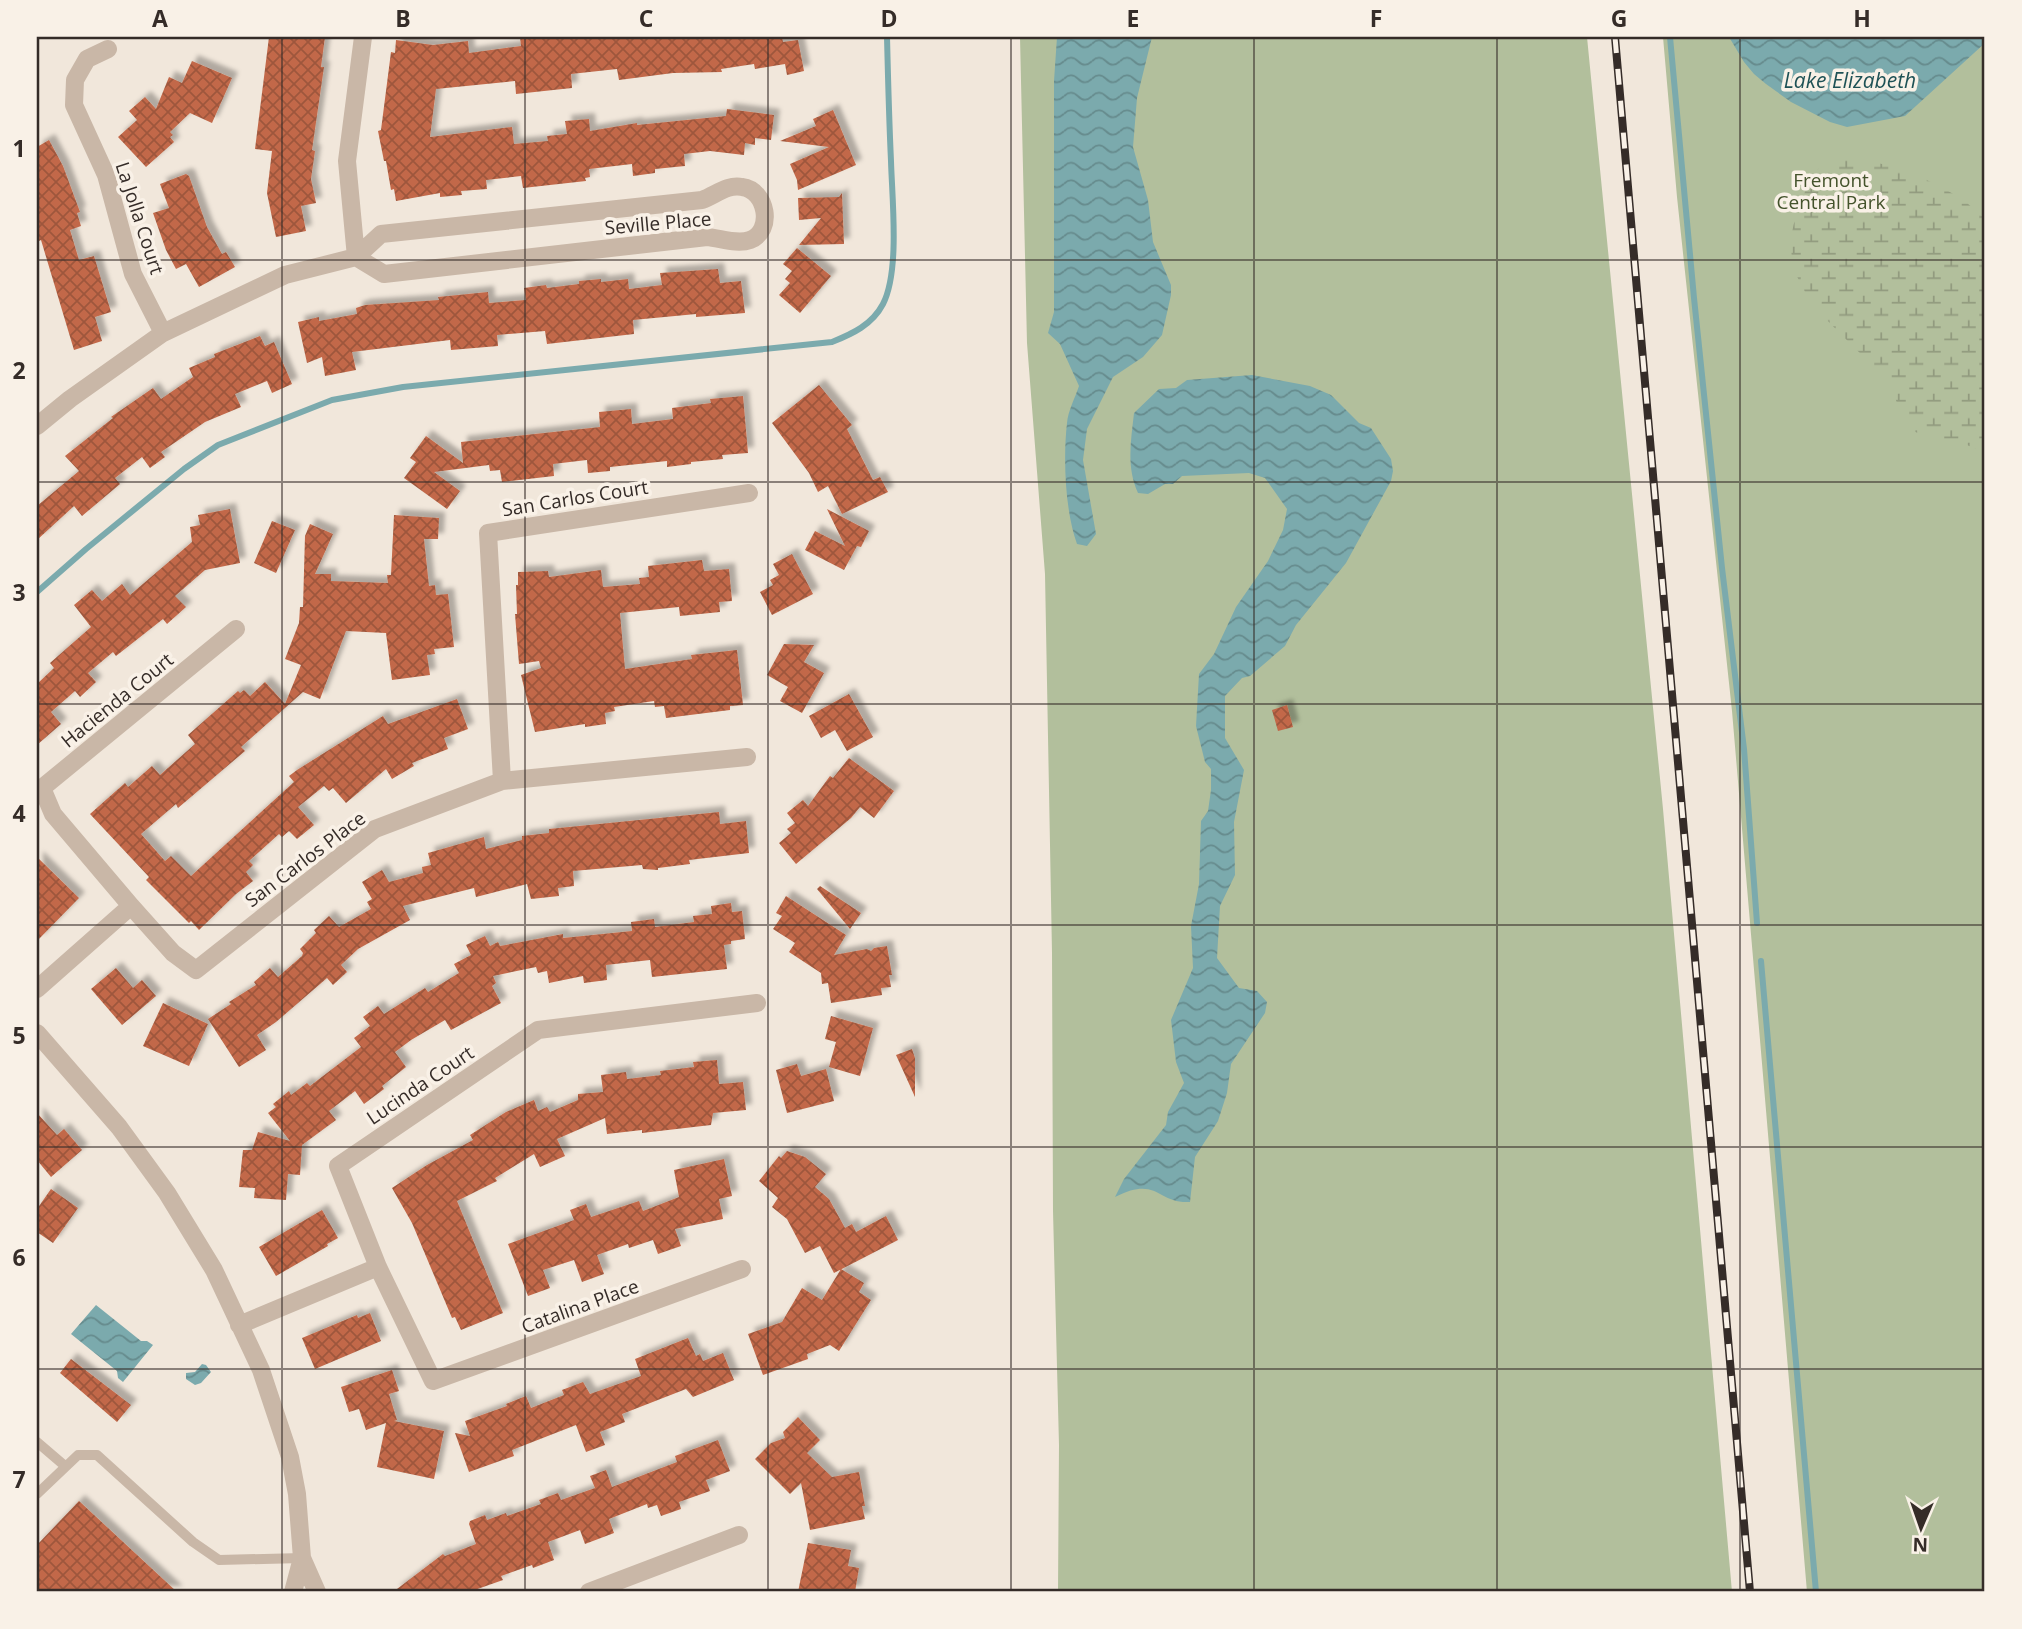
<svg xmlns="http://www.w3.org/2000/svg" width="2022" height="1629" viewBox="0 0 2022 1629" font-family="'Open Sans',sans-serif">
<style>
.green{fill:#b2bf9c}
.wetland{fill:url(#wetland-marsh)}
.water{fill:url(#water-waves)}
.lines{fill:none;stroke-linecap:round;stroke-linejoin:round}
.stream{stroke:#7baaad;stroke-width:6}
.building{fill:url(#building-cross-hatch);filter:url(#shadow)}
.service{stroke:#c9b7a7;stroke-width:10}
.minor{stroke:#c9b7a7;stroke-width:18}
.rail-casing{stroke:#352c28;stroke-width:8}
.rail{stroke:#f9f1e7;stroke-width:5;stroke-dasharray:16;stroke-linecap:butt}
.grid{fill:none;stroke:#352c28;stroke-width:2;stroke-opacity:0.55}
.labels{text-anchor:middle;stroke-width:7;stroke-linejoin:round;paint-order:stroke}
.park-label{font-size:19px;fill:#44532c;stroke:#f9f1e7}
.street-label{font-size:19px;fill:#352c28;stroke:#f9f1e7}
.water-label{font-size:21px;font-style:italic;fill:#1e5155;stroke:#f9f1e7}
.neatline{fill:none;stroke:#352c28;stroke-width:2.5}
.grid-label{font-size:23px;text-anchor:middle;font-weight:bold;fill:#352c28}
</style>
<defs>
<pattern id="wetland-marsh" width="20" height="14" patternUnits="userSpaceOnUse" patternTransform="scale(1.75)"><rect width="20" height="14" fill="#b2bf9c"/><path d="M1 5h8M5 5V1M11 12h8M15 12V8" fill="none" stroke="#929b7f"/></pattern>
<pattern id="water-waves" width="16" height="10" patternUnits="userSpaceOnUse" patternTransform="scale(1.75)"><rect width="16" height="10" fill="#7baaad"/><path d="M0 5q4-4 8 0t8 0" fill="none" stroke="#668b8d"/></pattern>
<pattern id="building-cross-hatch" width="8" height="8" patternUnits="userSpaceOnUse" patternTransform="scale(1.75)"><rect width="8" height="8" fill="#c26848"/><path d="M0 0l8 8M0 8l8-8" fill="none" stroke="#9e563c"/></pattern>
<filter id="shadow"><feDropShadow dx="6" dy="-6" stdDeviation="2" flood-color="#0004"/></filter>
</defs>
<rect width="100%" height="100%" fill="#f1e7db"/>
<path class="green" d="M1020 37H1587L1663 809 1732 1592H1058L1059 1445 1053 1211 1052 953 1045 574 1027 343Z
M1663 37H1985V1592H1807L1732 711 1677 197Z"/>
<path class="wetland" d="M1847 158C1880 160 1927 177 1955 195 1966 201 1976 211 1985 219V452C1973 448 1962 442 1950 440 1936 437 1921 438 1910 428 1897 415 1897 394 1887 379 1881 371 1871 364 1864 357 1818 310 1770 276 1801 202 1813 172 1813 165 1847 158Z"/>
<path class="water" d="M1057 37H1152L1137 98 1133 147 1148 200 1153 242 1171 285V295L1162 335 1143 357 1113 377 1087 429 1083 460 1096 534 1087 546 1077 544C1065 511 1063 458 1067 423 1068 411 1075 398 1079 386L1060 344 1048 333 1054 312V81Z
M1729 37H1985V43L1905 116 1847 127 1830 122 1791 102 1766 84 1754 74 1744 62Z
M1252 375 1310 386 1331 395 1359 423 1371 428 1391 459 1393 471 1391 481 1346 563 1296 625 1285 646 1250 676 1242 678 1225 696V738L1244 770 1234 822 1235 875 1220 906 1217 958 1239 988 1257 991 1267 1002 1265 1013 1231 1064 1227 1093 1218 1121 1195 1157 1190 1202C1157 1204 1158 1175 1115 1197L1124 1179 1166 1125 1168 1112 1184 1083 1176 1062 1171 1020 1193 968 1191 926 1199 884 1201 821 1208 811 1211 790V769L1205 762 1196 726 1199 674 1214 654 1236 607 1268 561 1283 530 1287 509 1265 478 1249 473 1182 476 1173 484H1165L1148 494 1138 493C1126 467 1131 441 1134 413L1159 389 1176 388 1187 380Z
M96 1305 141 1341H147L153 1345 123 1382 118 1378 117 1371 71 1334Z
M202 1364 206 1365 211 1372 201 1383 195 1385 186 1379V1373L195 1372Z"/>
<g class="lines">
<path class="stream" d="M1670 37 1694 298 1722 568 1744 749 1757 923
M37 592 86 549 184 469 218 445 332 400 403 387 832 342C852 334 872 325 883 304 900 271 892 199 891 161 889 119 888 78 887 37
M1761 961 1816 1592"/>
</g>
<path class="building" d="M269 37H325L321 67H324L312 150 315 151 311 179 316 203 301 206 306 231 276 237 267 193 272 151 255 149Z
M520 37H782L783 42 798 40 804 71 787 75 785 64 755 69 754 64 721 69 722 72 673 73 619 80 617 69 571 74 572 88 516 94 515 81 436 89 430 137 512 127 514 144 548 141 547 136 567 134 565 121 589 119 590 131 637 123V125L726 116 727 109 774 115 771 140 755 138V145L745 143 744 155 710 151 684 154 685 166 655 169V173L633 176 632 164 589 169 590 177 585 178 586 181 523 188 521 176 486 180 487 189 461 191 462 195 440 197V193L396 201 394 189 391 190 386 161H384L378 131 381 130 391 52 395 53 396 40 433 45 468 41 469 53 521 46Z
M192 61 232 78 212 123 190 113 170 132 173 135 170 137 174 142 146 167 118 137 137 120 129 111 145 97 156 109 169 77 182 83Z
M833 110 856 165 798 190 797 180 790 164 829 147 780 141 816 126 813 119Z
M49 140 63 166 80 212 77 213 81 226 70 230 79 260 94 256 111 312 95 317 102 341 74 350 41 240 37 242V147Z
M186 174 189 176 207 227 222 254 226 252 235 267 199 287 186 264 176 269 166 250 153 213 169 208 160 184Z
M842 193 844 244 799 245 821 218 799 220 798 198 839 197Z
M797 248 831 276 800 313 779 295 790 283 785 279 792 271 783 264Z
M718 269 720 283 741 281 745 313 696 317V314L633 320 634 334 547 344 545 331 497 335 498 346 451 350 450 340 352 352 356 370 325 376 322 357 307 363 298 322 319 317V321L357 314 356 308 365 305 439 300 438 297 488 292 489 303 526 300 524 288 546 285 547 288 579 284V281L601 279V282L628 279 629 289 662 285 660 273Z
M260 336 265 346 274 342 292 384 272 393 267 381 235 394 241 407 205 422 161 452 165 457 150 468 142 457 115 478 120 484 82 516 74 506 37 540V506L79 471 65 456 113 418 111 417 153 388 161 399 193 377 189 368 215 357 214 354Z
M819 385 852 425 847 429 873 480 880 477 888 492 842 514 828 486 818 492 809 473 772 423Z
M743 396 748 453 722 455 723 459 691 462V464L667 467V461L610 467V471L588 473 587 460 553 464 554 476 502 482 500 470 490 471 489 465 434 472 460 491 447 509 404 478 416 462 410 458 426 436 463 463 461 442 600 427 599 412 631 409 632 424 673 419 672 408 711 403 710 399Z
M230 509 240 563 205 570 175 596 186 607 167 624 163 619 116 656 113 652 88 673 96 682 80 697 75 691 51 712 61 724 37 745V684L54 668 50 663 91 627 74 605 92 590 102 601 122 584 130 595 192 542 190 527 200 525 198 515Z
M827 509 869 531 861 547 857 546 844 570 805 550 815 531 845 546Z
M394 515 439 518 438 539H424L429 586 435 585 436 595 448 594 454 647 434 649 435 654 427 655 430 675 392 680 386 633 346 631 320 699 303 692 241 747 245 751 178 808 176 804 141 834 165 861 171 856 191 876 294 782 289 776 297 770 383 716 388 724 457 699 468 729 444 738 448 749 412 763 414 766 392 779 386 769 346 803 333 788 329 791 324 786 298 807 314 825 297 839 289 831 282 837 279 834 249 861 253 865 246 872 253 881 236 894 199 930 191 921 189 923 146 880 149 877 90 814 125 783 128 787 152 766 160 775 195 744 188 735 238 691 240 693 244 690 250 696 265 682 285 704 301 665 285 659 299 623 300 607H303L305 536 310 524 333 534 315 574H331V581L388 583 387 575H391Z
M272 521 295 530 276 573 254 563Z
M792 554 813 594 772 615 760 592 773 585 770 580 779 575 773 564Z
M702 560 704 571 729 569 732 601 719 602 720 612 680 616 679 607 620 613 625 669 692 659 691 655 737 650 743 705 730 706V710L666 718 664 706 655 707 654 701 614 707 615 711 605 713 606 724 585 727V724L535 732 521 675 541 668 539 661 519 664 515 614H517L516 585H518V572L548 571 549 577 601 570 603 587 640 584 639 578 649 577 648 566Z
M784 644 814 645 804 662 824 673 802 713 780 701 788 687 767 675Z
M849 694 873 737 847 751 835 730 821 738 809 716Z
M1287 705 1293 727 1278 731 1272 710Z
M849 758 894 791 874 818 860 807 851 818 796 864 779 843 791 833 787 829 795 823 787 813 803 800 808 806 830 776 833 778Z
M719 812 720 824 746 821 749 853 689 860 690 864 658 868V870L643 869 642 865 573 871 574 886 558 888 559 896 531 899 527 884 476 897 474 888 403 906 410 920 358 949 341 965 347 972 333 985 327 978 276 1022 257 1035 266 1050 239 1067 208 1019 231 1004 229 1002 256 985 254 982 270 968 278 977 302 956 303 953 300 949 316 933 314 930 329 916 339 927 371 909 367 902 372 899 362 882 382 870 389 882 423 873 422 867 431 865 428 853 484 837 486 849 522 840V836L549 833V829Z
M37 857 79 898 37 941Z
M820 886 861 913 850 929 817 889Z
M786 896 846 935 834 955 867 949 871 951 874 948 887 946 892 975H889L891 987 881 988 882 995 831 1003 828 983 822 984 821 973 789 952 795 943 773 929 782 916 776 913Z
M731 903 732 912 742 911 745 939 731 941V944L724 945 727 969 652 977 650 960 606 965 607 980 584 983 583 976 549 983 547 971 538 973 536 967 493 976 496 983 492 986 501 1003 451 1030 445 1020 411 1040 395 1052 406 1067 382 1086 384 1089 364 1104 355 1091 329 1111 336 1120 302 1145 300 1175 288 1174 286 1200 254 1198 255 1188 239 1187 243 1150H252L258 1132 290 1141 268 1113 276 1107 273 1104 289 1091 291 1095 307 1083 310 1086 361 1047 354 1038 370 1026 363 1017 378 1006 384 1014 425 988 428 992 459 973 454 964 471 955 466 945 485 936 490 946 498 942 500 946 563 934V938L632 931 631 922 654 919 655 927 694 922 693 916 712 914 711 906Z
M116 968 133 988 142 980 156 996 122 1025 91 989Z
M163 1003 208 1024 189 1066 143 1046Z
M831 1016 873 1028 860 1076 829 1067 836 1042 825 1039Z
M912 1049 915 1058V1097L896 1055Z
M717 1060 719 1084 743 1082 746 1110 713 1113 711 1125 642 1133V1130L607 1134 605 1118 557 1139 565 1156 540 1167 534 1154 495 1178 497 1181 457 1201 503 1313 461 1330 455 1317 452 1318 412 1223 392 1188 427 1165 473 1140 470 1135 506 1112 534 1100 538 1111 547 1107 550 1112 578 1100V1094L603 1092 601 1075 626 1072 627 1079 661 1075 660 1071 694 1067 693 1062Z
M797 1064 801 1076 826 1069 834 1101 787 1113 776 1070Z
M37 1113 57 1135 64 1129 82 1150 51 1177 37 1160Z
M787 1151 805 1157 826 1174 815 1187 829 1199 845 1228 852 1224 856 1232 886 1216 898 1240 834 1273 820 1246 805 1253 787 1219 772 1207 778 1198 759 1181 779 1156 781 1158Z
M724 1159 732 1196 719 1199 723 1219 675 1229 681 1246 658 1254 653 1240 629 1248 628 1244 597 1255 604 1274 582 1282 574 1260 543 1270 550 1288 528 1296 508 1244 574 1220 570 1210 586 1204 591 1217 639 1201 643 1211 679 1197 674 1170Z
M51 1189 78 1208 53 1243 37 1232V1209Z
M322 1210 338 1238 327 1244 328 1246 276 1276 259 1247Z
M841 1269 864 1283 859 1292 871 1300 839 1351 830 1345 807 1354 808 1359 763 1375 748 1334 782 1322 802 1288 822 1300Z
M370 1313 381 1341 315 1369 302 1338 357 1315 358 1318Z
M688 1338 696 1356 700 1354 703 1361 723 1353 734 1380 693 1397 686 1389 622 1414 625 1422 600 1432 605 1445 586 1452 576 1425 512 1450 514 1456 469 1472 455 1433 470 1436 465 1421 507 1406 506 1404 526 1396 531 1408 564 1395 562 1390 583 1382 590 1394 641 1376 635 1359Z
M71 1359 131 1405 117 1422 60 1373Z
M392 1370 399 1391 389 1394 397 1420 394 1421 444 1431 434 1479 377 1467 386 1423 366 1430 359 1409 349 1412 341 1387Z
M798 1417 820 1440 807 1453 832 1477 859 1472 865 1506H862L865 1519 810 1530 801 1483 790 1494 755 1459 771 1443 785 1438 783 1432Z
M718 1440 730 1471 706 1480 710 1491 679 1502 681 1509 661 1516 657 1505 648 1508 647 1504 609 1519 614 1533 585 1544 580 1530 548 1542 554 1560 533 1568 532 1565 501 1576 503 1580 469 1592H393L443 1554 445 1556 476 1544 469 1524 470 1521 485 1515 487 1520 506 1513 507 1516 541 1504 539 1500 558 1493 561 1500 595 1488 590 1476 606 1470 612 1487 677 1462 675 1456Z
M79 1501 177 1592H37V1545Z
M808 1543 851 1550 848 1566 859 1568 855 1592H798Z"/>
<g class="lines">
<path class="service" d="M37 1442 65 1466
M37 1494 78 1455H97L193 1542 219 1560 302 1558"/>
<path class="minor" d="M108 49 87 59 75 80 74 105 106 175 133 274 163 333
M356 257 347 161 363 37
M37 426 70 399 163 333 285 275 356 257 381 234 702 200C716 195 727 184 742 187 767 190 774 231 750 240 737 245 720 238 707 237L384 274 356 257
M502 781 488 533 749 493
M131 906 53 814 42 788 236 629
M37 989 131 906 173 953 196 970 375 829 502 781 747 757
M37 1033 119 1127 167 1193 214 1270 261 1370 290 1457 297 1494 302 1558 293 1592
M742 1269 433 1381 378 1267 338 1166 538 1030 757 1003
M239 1325 378 1267
M302 1558 317 1592
M589 1592 739 1535"/>
<g class="rail-casing">
<path id="rail" d="M1615 37 1750 1592"/>
</g>
<use href="#rail" class="rail"/>
</g>
<path class="grid" d="M282 37V1592M525 37V1592M768 37V1592M1011 37V1592M1254 37V1592M1497 37V1592M1740 37V1592M37 260H1985M37 482H1985M37 704H1985M37 925H1985M37 1147H1985M37 1369H1985"/>
<g class="labels">
<g class="park-label">
<text x="1831" y="187">Fremont<tspan x="1831" dy="22">Central Park</tspan></text>
</g>
<g class="street-label">
<text transform="translate(140 218) rotate(72)" y="7">La Jolla Court</text>
<text transform="translate(658 223) rotate(-5)" y="7">Seville Place</text>
<text transform="translate(575 498) rotate(-9)" y="7">San Carlos Court</text>
<text transform="translate(117 700) rotate(-39)" y="7">Hacienda Court</text>
<text transform="translate(305 859) rotate(-37)" y="7">San Carlos Place</text>
<text transform="translate(420 1085) rotate(-34)" y="7">Lucinda Court</text>
<text transform="translate(580 1306) rotate(-20)" y="7">Catalina Place</text>
</g>
<g class="water-label">
<text x="1850" y="88">Lake Elizabeth</text>
</g>
</g>
<rect width="2022" height="1629" fill="none" stroke="#f9f1e7" stroke-width="77"/>
<g transform="translate(1921 1528) rotate(182)" stroke="#f9f1e7" stroke-width="5" paint-order="stroke">
<path d="M0-5L12 26L0 18L-12 26Z" fill="#352c28"/>
<text y="-10" font-size="19" font-weight="bold" text-anchor="middle" fill="#352c28">N</text>
</g>
<rect x="38" y="38" width="1945" height="1552" class="neatline"/>
<g class="grid-label">
<text x="160" y="27">A</text>
<text x="403" y="27">B</text>
<text x="646" y="27">C</text>
<text x="889" y="27">D</text>
<text x="1133" y="27">E</text>
<text x="1376" y="27">F</text>
<text x="1619" y="27">G</text>
<text x="1862" y="27">H</text>
<text x="19" y="157">1</text>
<text x="19" y="379">2</text>
<text x="19" y="601">3</text>
<text x="19" y="822">4</text>
<text x="19" y="1044">5</text>
<text x="19" y="1266">6</text>
<text x="19" y="1488">7</text>
</g>
</svg>
